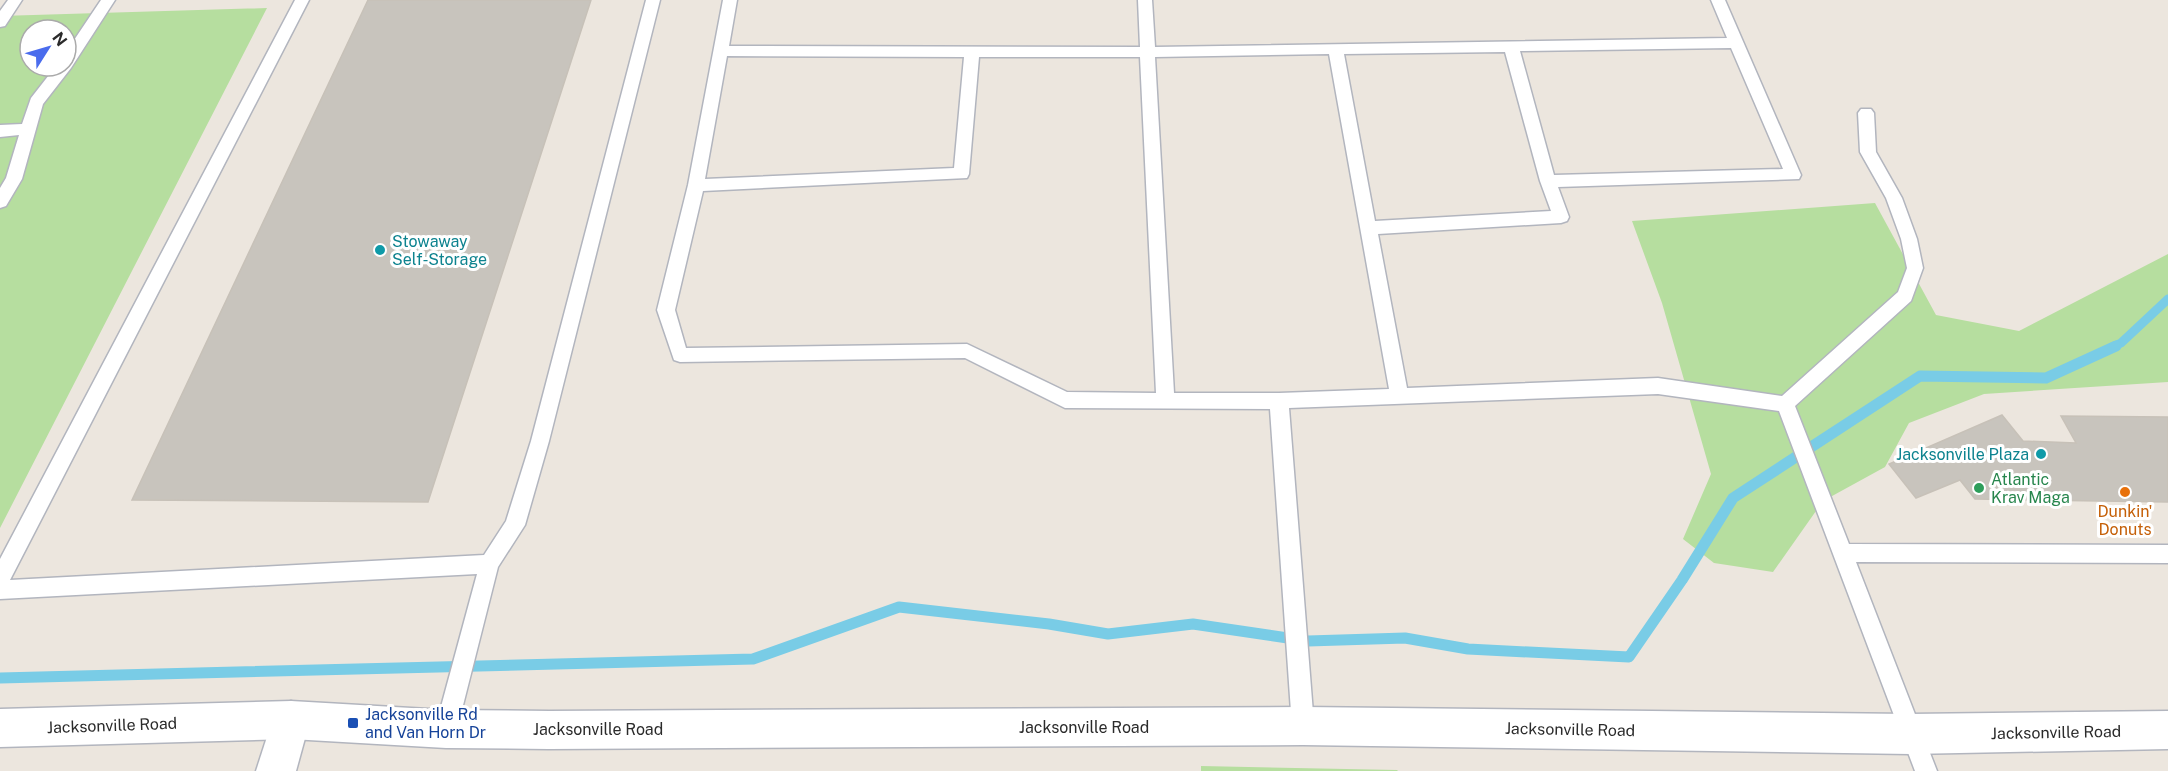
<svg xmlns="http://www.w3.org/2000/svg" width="2168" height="771" viewBox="0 0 2168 771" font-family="'Public Sans',sans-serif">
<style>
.green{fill:#b6de9f;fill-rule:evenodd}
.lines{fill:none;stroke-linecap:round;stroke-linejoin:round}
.stream-far1{stroke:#79cce6;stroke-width:9}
.stream{stroke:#79cce6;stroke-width:11}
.building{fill:#c8c4bd;stroke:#c7c1b8;stroke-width:1.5}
.lane-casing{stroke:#b2b5be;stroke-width:3}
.street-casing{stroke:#b2b5be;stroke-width:3}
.secondary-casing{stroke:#b2b5be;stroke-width:3}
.lane{fill:#fff;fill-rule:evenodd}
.street{fill:#fff;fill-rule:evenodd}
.secondary{fill:#fff;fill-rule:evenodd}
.culture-dot{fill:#0f9aa8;stroke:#fff;stroke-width:2}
.leisure-dot{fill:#2e9e5b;stroke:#fff;stroke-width:2}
.food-dot{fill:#e8710a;stroke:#fff;stroke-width:2}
.transit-dot{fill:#1a4fb4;stroke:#fff;stroke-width:2}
.labels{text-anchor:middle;stroke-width:6;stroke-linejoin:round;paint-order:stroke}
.culture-label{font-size:16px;fill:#0d838f;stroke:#fff;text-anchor:start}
.leisure-label{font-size:16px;fill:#27864d;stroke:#fff;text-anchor:start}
.food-label{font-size:16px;fill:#c56008;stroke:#fff}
.transit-label{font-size:16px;fill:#164399;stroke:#fff;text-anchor:start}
.street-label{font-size:16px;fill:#2b2b2b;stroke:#fff}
</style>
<rect width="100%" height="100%" fill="#ece6de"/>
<path class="green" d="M267 8 0 528V16ZM30 30H66V66H30Z
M1875 203 1936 315 2019 331 2168 254V382L1984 394 1909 423 1885 467 1823 501 1773 572 1714 563 1683 539 1711 474 1662 303 1632 221Z
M1201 766 1397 770 1398 771H1201Z"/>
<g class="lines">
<path class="stream-far1" d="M2112 347 2121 343 2168 299"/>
<path class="stream" d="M0 678 753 659 899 607 1049 624 1108 634 1193 624 1308 641 1405 638 1468 649 1629 657 1682 580 1733 498 1920 376 2046 378 2116 346"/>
</g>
<path class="building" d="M368 0H591L428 502 132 500Z
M2002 415 2023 441 2076 443 2061 416 2168 417V502L1975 499 1960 480 1916 498 1889 464Z"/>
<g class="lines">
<g class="lane-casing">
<path id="lane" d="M8 0H22L5 26 0 27V11Z
M101 0H115L71 68 43 104 22 179 6 206 0 208V188L6 178 19 135 0 137V125L22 124 31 98 56 66H66V52Z
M295 0H309L10 580 484 555 506 521 531 441 646 0H660L549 441 525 525 498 567 457 729 454 737 446 740 438 737 435 729 477 574 0 599V559Z
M723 0H737L729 46 1140 47 1138 0H1152L1155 47 1727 38 1711 0H1725L1801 175 1799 179 1558 187 1569 217 1567 221 1561 223 1378 234 1407 388 1658 378 1782 396 1898 292 1907 268 1901 239 1886 198 1860 152 1858 113 1861 109H1871L1874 113 1876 152 1902 198 1917 239 1923 268 1911 301 1795 406 1849 544 2168 545V563L1856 562 1937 771H1915L1779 411 1658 394 1289 408 1314 726 1310 733 1303 737 1296 733 1292 726 1270 409 1065 408 965 358 680 362 674 360 657 310 688 185ZM1731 48 1783 169 1554 175 1520 51ZM1505 52 1540 181 1551 211 1375 221 1344 54ZM1329 54 1389 389 1279 393H1174L1155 57ZM727 56 964 57 954 168 705 179ZM979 57H1140L1156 393 1067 392 967 344 686 348 675 310 703 191 967 178 969 174Z"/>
</g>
<g class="street-casing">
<path id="street" d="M291 701 305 706 310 720 296 771H256L277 706Z"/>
</g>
<g class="secondary-casing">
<path id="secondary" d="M291 701 446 710 549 711 1303 707 1910 714 2168 711V749L1910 754 1303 745 549 749 446 748 291 739 0 747V709Z"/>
</g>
<use href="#lane" class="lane"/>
<use href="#street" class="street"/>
<use href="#secondary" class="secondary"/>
</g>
<g class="culture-dot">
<circle cx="380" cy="250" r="6"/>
<circle cx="2041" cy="454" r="6"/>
</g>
<circle class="leisure-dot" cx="1979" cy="488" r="6"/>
<circle class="food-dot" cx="2125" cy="492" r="6"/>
<rect class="transit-dot" x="347" y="717" width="12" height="12" rx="3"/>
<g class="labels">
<g class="culture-label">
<text x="392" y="247">Stowaway<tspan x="392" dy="18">Self-Storage</tspan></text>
<text x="2029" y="460" text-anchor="end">Jacksonville Plaza</text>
</g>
<g class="leisure-label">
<text x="1991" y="485">Atlantic<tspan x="1991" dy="18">Krav Maga</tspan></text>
</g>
<g class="food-label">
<text x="2125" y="517">Dunkin'<tspan x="2125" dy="18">Donuts</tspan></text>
</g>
<g class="transit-label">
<text x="365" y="720">Jacksonville Rd<tspan x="365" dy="18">and Van Horn Dr</tspan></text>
</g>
<g class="street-label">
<text transform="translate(112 725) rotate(-2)" y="6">Jacksonville Road</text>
<text x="1084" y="733">Jacksonville Road</text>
<text x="598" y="735">Jacksonville Road</text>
<text transform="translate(1570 729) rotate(1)" y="6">Jacksonville Road</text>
<text transform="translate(2056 732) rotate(-1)" y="6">Jacksonville Road</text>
</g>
</g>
<g transform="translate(48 48) rotate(53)"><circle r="28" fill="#ffffff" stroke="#aaaaaa" stroke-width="1.5"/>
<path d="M0-4.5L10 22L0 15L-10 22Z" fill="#4a6ced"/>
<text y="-9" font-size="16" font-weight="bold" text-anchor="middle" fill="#2b2b2b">N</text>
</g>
</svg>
